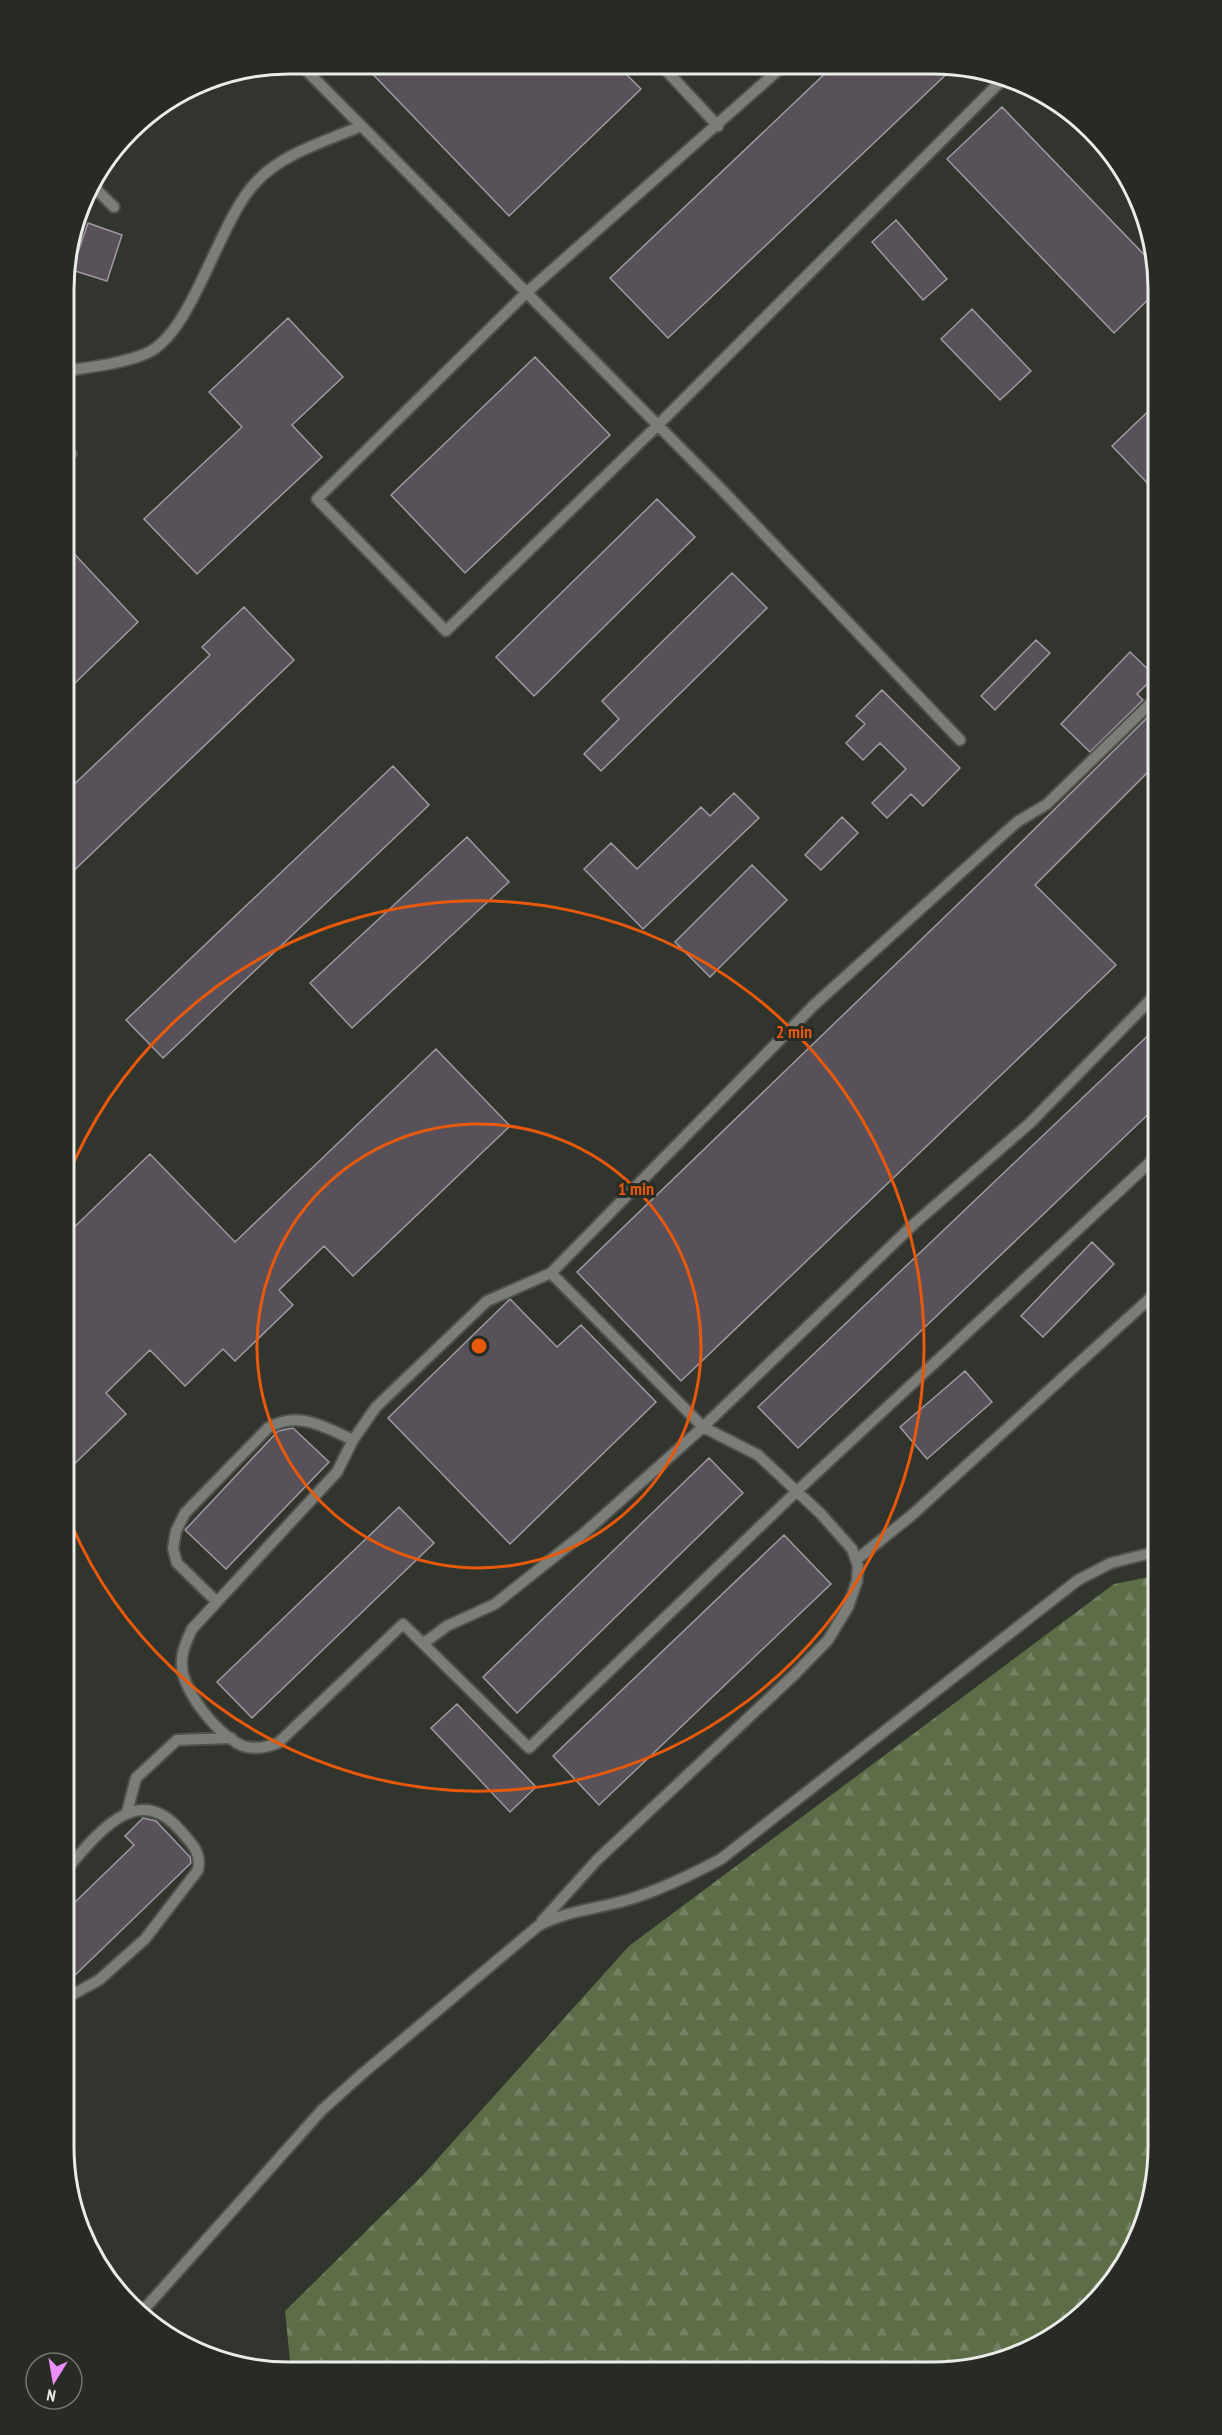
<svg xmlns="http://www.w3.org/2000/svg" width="1222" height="2435" viewBox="0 0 1222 2435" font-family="'PT Sans Narrow',sans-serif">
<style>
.forest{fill:url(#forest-firs)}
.building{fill:#585159;stroke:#a099a1;stroke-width:1.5}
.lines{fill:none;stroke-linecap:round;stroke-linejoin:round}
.lane-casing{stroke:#4e524b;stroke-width:14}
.lane{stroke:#7b7d79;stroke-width:10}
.ring{fill:none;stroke:#e8590c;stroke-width:3}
.rim{fill:none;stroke:#e9ece7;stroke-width:3}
.centre{fill:#e8590c;stroke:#272b23;stroke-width:3}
.ring-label{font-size:18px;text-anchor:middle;font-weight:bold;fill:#e8590c;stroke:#272b23;stroke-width:6;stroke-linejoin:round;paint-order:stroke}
</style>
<defs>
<pattern id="forest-firs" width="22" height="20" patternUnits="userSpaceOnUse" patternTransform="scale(1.5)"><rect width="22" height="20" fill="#5c6d47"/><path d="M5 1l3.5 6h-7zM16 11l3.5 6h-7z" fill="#738262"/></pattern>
</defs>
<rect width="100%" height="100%" fill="#31352d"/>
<path class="forest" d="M1159 1575 1158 2162 1142 2232 1112 2284 1059 2334 1006 2360 933 2372 291 2370 285 2311 423 2175 629 1946 1114 1584Z"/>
<path class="building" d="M362 63 617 65 641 89 509 216Z
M833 66 954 67 668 338 610 278Z
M1002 107 1156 267 1159 289 1114 333 947 159Z
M896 220 947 279 923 300 872 242Z
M88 223 122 235 107 281 72 270Z
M972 309 1031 371 1000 400 941 339Z
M288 318 343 377 292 425 322 457 197 574 144 519 242 427 209 392Z
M535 357 610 435 465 573 391 495Z
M1159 401V481L1152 488 1112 446Z
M657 499 695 537 534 696 496 657Z
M65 544 138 622 74 684 64 675Z
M732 573 767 608 601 771 584 754 619 719 602 701Z
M244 607 294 660 64 880V794L210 655 202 647Z
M1036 640 1050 653 995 710 981 696Z
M1130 652 1155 676 1137 694 1143 700 1090 752 1061 724Z
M882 690 960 768 923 806 911 794 887 818 872 803 906 769 880 743 863 760 846 743 865 724 856 716Z
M1154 711 1159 716V761L1035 885 1116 965 681 1381 577 1272 987 876Z
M393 766 429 805 163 1058 126 1020Z
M734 793 759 818 643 929 584 869 611 843 637 869 701 807 710 816Z
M842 817 858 833 821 870 805 855Z
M467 837 509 882 352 1028 310 983Z
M752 865 787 900 710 977 675 942Z
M1159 1025V1104L798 1448 758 1407Z
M436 1049 510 1126 353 1276 324 1246 279 1290 293 1305 235 1361 223 1349 185 1386 150 1350 106 1393 126 1414 64 1474V1237L150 1154 235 1242Z
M1092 1242 1114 1264 1043 1337 1021 1316Z
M510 1299 557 1347 581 1325 656 1402 510 1544 388 1418Z
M965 1371 992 1402 927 1459 900 1427Z
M293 1428 329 1462 226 1569 185 1530 278 1431Z
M709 1458 743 1493 517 1713 483 1677Z
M399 1507 434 1543 252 1718 217 1682Z
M784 1535 831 1584 599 1805 553 1756Z
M457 1704 536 1787 510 1812 431 1728Z
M143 1818 156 1821 190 1857 191 1863 70 1980 63 1973V1895L72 1905 134 1845 125 1836Z"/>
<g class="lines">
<g class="lane-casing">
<path id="lane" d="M299 63 724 492 960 740
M661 65 718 126
M783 66 526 293 317 499 446 631 658 425 1005 77
M90 183 114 207
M65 371C91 367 120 364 145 354 193 335 217 222 257 181 283 153 327 141 361 126
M65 447 71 454
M1159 991 1030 1123 915 1223 703 1427 551 1273 814 1005 1017 822 1047 804 1159 695
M551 1273 487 1301 376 1407 353 1440 337 1472 192 1629C185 1644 179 1657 183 1674 190 1699 215 1730 237 1743 250 1751 265 1748 278 1743L403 1624 529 1748 797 1491 1159 1154
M856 1560 912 1515 1159 1290
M217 1602 177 1563 173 1549 176 1531 185 1513 268 1428C297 1410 325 1427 353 1440
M424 1643 447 1626 495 1604 583 1534 703 1427 758 1455 821 1514 852 1549 858 1566 857 1581 848 1607 828 1640 794 1675 597 1860 542 1921
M127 1812 136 1778 177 1740 231 1738
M63 2000 99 1980 145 1939 198 1870C202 1852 191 1843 180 1830 135 1779 95 1838 63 1873
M139 2315 322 2110 362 2074 538 1926C565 1911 597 1909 627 1900 661 1890 691 1875 721 1859L1078 1580 1111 1563 1159 1551"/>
</g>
<use href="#lane" class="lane"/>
</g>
<g class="ring">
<circle cx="479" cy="1346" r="222"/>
<path d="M65 1183A445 445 0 1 1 65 1509"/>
</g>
<path d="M0 0H1222V2435H0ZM289 74H933A215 215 0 0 1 1148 289V2147A215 215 0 0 1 933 2362H289A215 215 0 0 1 74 2147V289A215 215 0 0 1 289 74Z" fill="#272b23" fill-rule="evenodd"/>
<path class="rim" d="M289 74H933A215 215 0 0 1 1148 289V2147A215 215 0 0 1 933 2362H289A215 215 0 0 1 74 2147V289A215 215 0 0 1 289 74Z"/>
<circle cx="479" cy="1346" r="9" class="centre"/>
<g class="ring-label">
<text x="794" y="1038">2 min</text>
<text x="636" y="1195">1 min</text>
</g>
<g transform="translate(54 2381) rotate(191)"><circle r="28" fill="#272b23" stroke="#757871" stroke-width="1.5"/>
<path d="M0-4.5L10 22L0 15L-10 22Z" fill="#eb8dfb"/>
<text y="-9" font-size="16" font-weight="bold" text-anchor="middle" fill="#e9ece7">N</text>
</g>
</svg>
